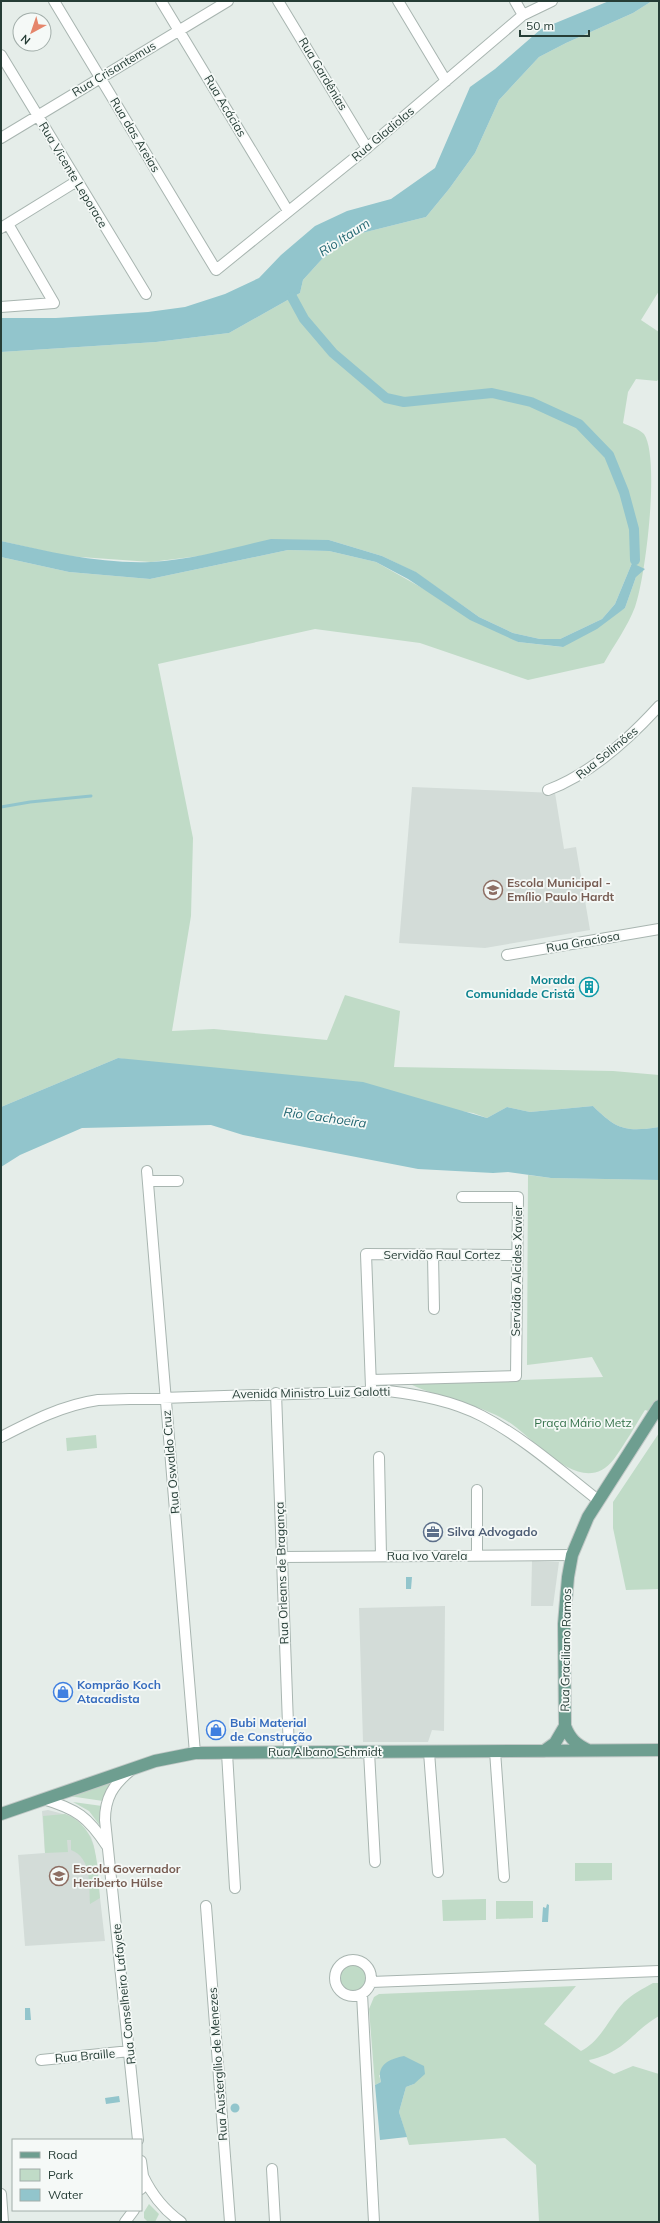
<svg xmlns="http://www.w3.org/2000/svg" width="660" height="2223" viewBox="0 0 660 2223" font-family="Mulish,sans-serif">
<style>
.built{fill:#d3dcd8}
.green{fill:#c0dbc7}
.water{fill:#92c5cc}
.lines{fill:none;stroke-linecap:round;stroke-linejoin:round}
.stream{stroke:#92c5cc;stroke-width:3}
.canal{stroke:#92c5cc;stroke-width:10}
.minor-casing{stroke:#a8b5b0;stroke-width:12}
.major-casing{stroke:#c2c9c7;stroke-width:14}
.minor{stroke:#fff;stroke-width:10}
.major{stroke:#6e9e90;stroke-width:12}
.labels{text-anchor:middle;stroke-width:3.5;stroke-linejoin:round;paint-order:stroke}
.street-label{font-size:12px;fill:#263d36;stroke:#f5f9f7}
.education-label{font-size:12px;font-weight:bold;fill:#785e54;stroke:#f5f9f7;text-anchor:start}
.culture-label{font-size:12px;font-weight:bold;fill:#0d838f;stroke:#f5f9f7;text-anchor:end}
.park-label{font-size:12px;fill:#337049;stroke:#f5f9f7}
.service-label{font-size:12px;font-weight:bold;fill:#4e5e75;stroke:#f5f9f7;text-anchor:start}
.shop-label{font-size:12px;font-weight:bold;fill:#366cbe;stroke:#f5f9f7;text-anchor:start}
.water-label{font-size:13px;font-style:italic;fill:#256873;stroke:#f5f9f7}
</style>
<rect width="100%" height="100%" fill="#e5ede9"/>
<path class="built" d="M412 787 555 793 564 849 576 847 590 930 485 948 399 943Z
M532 1561 559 1562 553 1606H531Z
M445 1606 444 1731 432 1730 428 1742H363L359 1608Z
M48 1810 71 1816 80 1823 91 1837 94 1846 105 1941 25 1946 18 1855 45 1853 42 1811Z"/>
<path class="green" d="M652 1H659V291L641 320 659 332V378L657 381 636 379 628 392 623 423C629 426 639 429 644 434 660 457 646 576 635 607 628 626 614 645 604 663L528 680 420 643 315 629 158 664 193 838 191 916 172 1031 214 1029 327 1040 345 995 400 1011 394 1067 613 1071 659 1075V1127C626 1132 617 1130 593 1106L530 1112 507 1107 487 1118 473 1113 118 1058 1 1107V557L69 572 150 579 288 550 329 551 376 562 518 642 562 647 625 608 636 577 632 563 615 604 602 619 560 639H540L513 633 479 617 415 572 382 556 329 540 151 562 66 556 1 541V352L156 342 229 333 300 293 303 280 322 259 358 234 426 217 449 189 475 153 499 100 539 57 566 43 633 13Z
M528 1175 551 1178 659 1180V1414L645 1410C635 1426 625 1444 614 1459 582 1501 535 1438 507 1421 477 1403 442 1399 410 1384L603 1377 592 1357 527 1365Z
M659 1433V1589L626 1590 613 1528V1502Z
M96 1435 97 1448 67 1451 66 1438Z
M114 1779 107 1789 103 1801 69 1796Z
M73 1802 102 1806 101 1827 89 1811Z
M65 1814C100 1827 97 1867 100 1898L90 1904C89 1885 92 1858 71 1850V1840H67L68 1852 45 1853 43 1816Z
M575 1863H612V1880L575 1881Z
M486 1899V1920L443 1921 442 1900Z
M496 1901H533V1918L496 1919Z
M338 1978a15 15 0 1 1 30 0a15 15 0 1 1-30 0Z
M653 1983H659V2016C630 2033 626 2052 589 2060L590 2062 614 2074 633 2066 659 2074V2222H539L536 2165 505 2138 409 2145 399 2112 406 2087 414 2084 379 2075 381 2082 375 2085 369 2009 374 1997 379 1994 576 1986 544 2024 581 2051C601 2041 609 2018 624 2002 633 1994 642 1989 653 1983Z
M149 2204 159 2214 155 2222H148L144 2218V2212Z"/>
<path class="water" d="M609 1H652L633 13 566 43 539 57 499 100 475 153 449 189 426 217 358 234 322 259 303 280 300 293 229 333 156 342 1 352V318H56L148 312 185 307 225 294 259 278 281 255 315 226 347 211 391 199 435 168 470 87 495 69 541 29Z
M271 539 329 540 382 556 416 572 479 617 513 633 540 639H560L602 619 615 604 632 563 645 569 636 577 625 608 597 629 563 647 518 642 470 620 408 579 376 562 329 551 288 550 150 579 69 572 1 557V541C50 552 101 564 151 562 192 560 232 548 271 539Z
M118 1058 363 1082 487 1118 507 1107 530 1112 593 1106C617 1130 626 1132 659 1127V1180L551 1178 508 1172 493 1173 418 1169 243 1135 211 1125 82 1128 20 1155 1 1167V1107Z
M406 1577H412L411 1589H406Z
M547 1904 549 1905 548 1922H542L543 1907 546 1908Z
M25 2008H30L31 2020H25Z
M404 2056 424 2066 425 2074 414 2084 406 2087 399 2112 407 2137 380 2140 375 2085 381 2082C376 2065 389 2059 404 2056Z
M119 2096 120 2102 106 2104 105 2098Z
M230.5 2108a4.5 4.5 0 1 1 9 0a4.5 4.5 0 1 1-9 0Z"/>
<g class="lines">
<path class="stream" d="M1 807 30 802 91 796"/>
<path class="canal" d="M292 297 304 319 333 353 386 398 404 402 492 393 531 402 579 424 609 455 624 492 634 529 635 560"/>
<g class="minor-casing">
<path id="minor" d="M54 1 216 270 367 148 523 15 552 1
M161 1 288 211
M278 1 367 148
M398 1 446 81
M515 1 523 15
M1 55 146 294
M1 138 228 1
M1 228 77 181
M1 307 54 303 8 224
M548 790C591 774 628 740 659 706
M507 955 659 929
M147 1171 195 1753
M148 1181H178
M433 1255 434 1309
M371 1380 516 1376 518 1197H462
M371 1387 366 1254 517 1255
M276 1393 289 1752
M1 1437C32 1421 63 1405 98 1400L388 1391C420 1395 453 1401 482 1416 524 1438 561 1471 598 1500
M379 1457 381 1556
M477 1490V1555
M282 1557 572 1555
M495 1751 504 1877
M369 1752 375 1862
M429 1752 438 1872
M227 1753 235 1888
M130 1771C113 1785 105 1798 105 1820L138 2140
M43 1799C77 1809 88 1817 107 1846
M206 1906 230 2222
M335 1978a18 18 0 1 1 36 0a18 18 0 1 1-36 0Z
M371 1982 659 1971
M362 1994 374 2222
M41 2060 130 2051
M141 2161 143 2176 141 2189
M272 2169 275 2222
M143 2176C152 2195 164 2210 181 2222
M1 2194 3 2222
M125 2222 134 2210"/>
</g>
<g class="major-casing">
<path id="major" d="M588 1750C576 1744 570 1739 565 1726L564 1624 568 1577 572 1555 588 1517 659 1406
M544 1751 555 1743 565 1726
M1 1814 155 1761 195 1753 659 1750"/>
</g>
<use href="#minor" class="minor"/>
<use href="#major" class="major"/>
</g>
<defs>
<g id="school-ring" transform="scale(1)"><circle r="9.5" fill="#f5f9f7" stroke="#8d6e63" stroke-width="1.5"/><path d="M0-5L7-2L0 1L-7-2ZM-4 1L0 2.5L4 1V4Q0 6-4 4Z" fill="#8d6e63"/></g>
<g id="building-ring" transform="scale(1)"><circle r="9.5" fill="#f5f9f7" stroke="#0f9aa8" stroke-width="1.5"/><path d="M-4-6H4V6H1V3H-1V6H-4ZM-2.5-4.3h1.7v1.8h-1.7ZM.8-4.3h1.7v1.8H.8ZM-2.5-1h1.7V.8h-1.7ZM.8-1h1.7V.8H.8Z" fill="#0f9aa8"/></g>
<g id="office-ring" transform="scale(1)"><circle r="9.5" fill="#f5f9f7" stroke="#5c6f8a" stroke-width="1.5"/><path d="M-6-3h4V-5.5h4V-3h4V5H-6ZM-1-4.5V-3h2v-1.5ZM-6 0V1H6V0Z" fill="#5c6f8a"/></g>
<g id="shop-ring" transform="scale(1)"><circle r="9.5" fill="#f5f9f7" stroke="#3f7fe0" stroke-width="1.5"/><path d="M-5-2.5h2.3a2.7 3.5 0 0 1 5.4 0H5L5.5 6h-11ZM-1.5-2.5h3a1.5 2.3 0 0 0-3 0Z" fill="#3f7fe0"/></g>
</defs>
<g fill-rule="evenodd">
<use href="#school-ring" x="493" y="890"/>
<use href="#building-ring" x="589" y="987"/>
<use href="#office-ring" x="433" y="1532"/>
<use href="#shop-ring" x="63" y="1692"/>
<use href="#shop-ring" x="216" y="1730"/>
<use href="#school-ring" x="59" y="1876"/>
</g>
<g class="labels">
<g class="street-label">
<text transform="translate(114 69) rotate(-31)" y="4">Rua Crisantemus</text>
<text transform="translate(323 74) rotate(59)" y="4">Rua Gardênias</text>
<text transform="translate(225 106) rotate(59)" y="4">Rua Acácias</text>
<text transform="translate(383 134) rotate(-40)" y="4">Rua Gladiolas</text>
<text transform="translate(135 135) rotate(59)" y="4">Rua das Areias</text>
<text transform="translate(73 175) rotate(59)" y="4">Rua Vicente Leporace</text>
<text transform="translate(607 753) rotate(-39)" y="4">Rua Solimões</text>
<text transform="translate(583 942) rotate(-10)" y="4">Rua Graciosa</text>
<text x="442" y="1259">Servidão Raul Cortez</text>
<text transform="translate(517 1271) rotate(-89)" y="4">Servidão Alcides Xavier</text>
<text transform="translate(311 1393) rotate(-1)" y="4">Avenida Ministro Luiz Galotti</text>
<text transform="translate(171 1462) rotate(-95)" y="4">Rua Oswaldo Cruz</text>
<text x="427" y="1560">Rua Ivo Varela</text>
<text transform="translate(282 1573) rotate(-92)" y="4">Rua Orleans de Bragança</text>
<text transform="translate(566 1650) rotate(-89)" y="4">Rua Graciliano Ramos</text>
<text x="325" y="1756">Rua Albano Schmidt</text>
<text transform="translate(124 1994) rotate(-96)" y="4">Rua Conselheiro Lafayete</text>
<text transform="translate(85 2056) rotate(-5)" y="4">Rua Braille</text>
<text transform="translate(218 2064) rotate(-94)" y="4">Rua Austergílio de Menezes</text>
</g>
<g class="education-label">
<text x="507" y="887">Escola Municipal -<tspan x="507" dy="14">Emílio Paulo Hardt</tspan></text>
<text x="73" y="1873">Escola Governador<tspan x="73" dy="14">Heriberto Hülse</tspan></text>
</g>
<g class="culture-label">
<text x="575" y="984">Morada<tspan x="575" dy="14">Comunidade Cristã</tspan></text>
</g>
<g class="park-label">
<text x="583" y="1427">Praça Mário Metz</text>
</g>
<g class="service-label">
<text x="447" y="1536">Silva Advogado</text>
</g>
<g class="shop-label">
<text x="77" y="1689">Komprão Koch<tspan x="77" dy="14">Atacadista</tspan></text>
<text x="230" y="1727">Bubi Material<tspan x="230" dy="14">de Construção</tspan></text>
</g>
<g class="water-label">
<text transform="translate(344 237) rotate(-33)" y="5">Rio Itaum</text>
<text transform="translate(325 1117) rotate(8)" y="5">Rio Cachoeira</text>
</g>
</g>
<rect width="660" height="2223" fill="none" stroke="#263d36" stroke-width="4"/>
<rect x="12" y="2139" width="130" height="72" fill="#f5f9f7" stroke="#a2aeaa"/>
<rect x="20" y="2152" width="20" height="6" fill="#6e9e90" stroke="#a2aeaa"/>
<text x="48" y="2159" font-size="12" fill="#263d36">Road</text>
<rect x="20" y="2169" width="20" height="12" fill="#c0dbc7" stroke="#a2aeaa"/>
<text x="48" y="2179" font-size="12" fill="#263d36">Park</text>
<rect x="20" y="2189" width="20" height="12" fill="#92c5cc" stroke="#a2aeaa"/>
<text x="48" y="2199" font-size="12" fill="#263d36">Water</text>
<g transform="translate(32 32) rotate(220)"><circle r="19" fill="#f5f9f7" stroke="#a2aeaa"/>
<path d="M0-3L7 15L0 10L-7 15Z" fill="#e5856b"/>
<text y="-6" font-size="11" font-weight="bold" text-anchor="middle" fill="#263d36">N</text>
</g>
<path d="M520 30v6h69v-6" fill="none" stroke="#263d36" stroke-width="2"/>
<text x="526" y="30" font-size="12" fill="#263d36" stroke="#f5f9f7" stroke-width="3" paint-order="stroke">50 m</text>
</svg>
